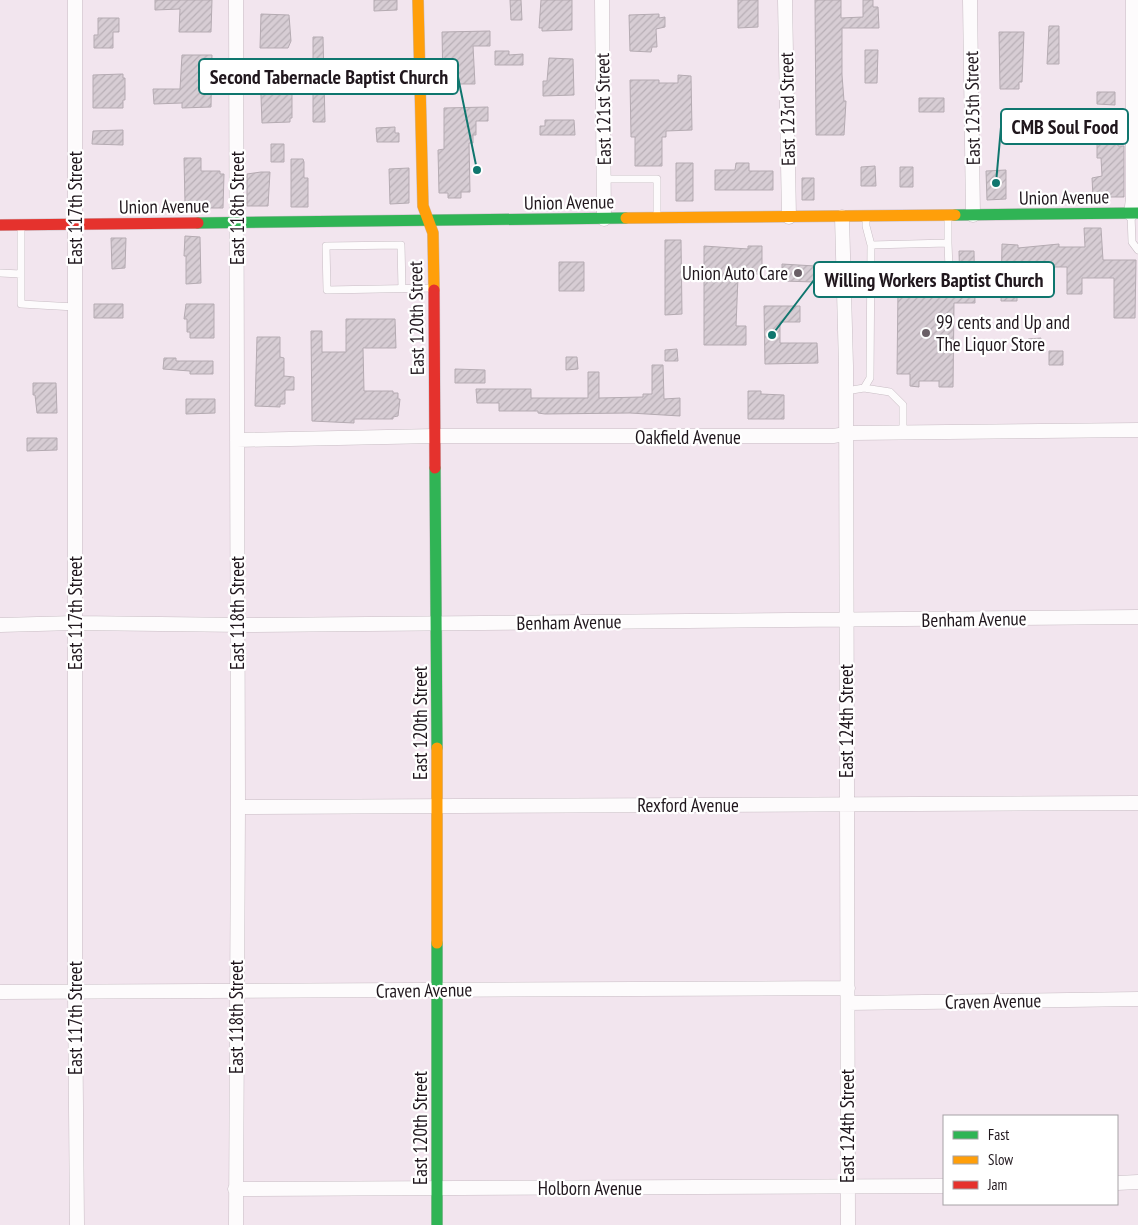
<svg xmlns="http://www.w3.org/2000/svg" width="1138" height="1225" viewBox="0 0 1138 1225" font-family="'PT Sans Narrow',sans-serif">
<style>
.building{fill:url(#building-hatch);stroke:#b5abb2}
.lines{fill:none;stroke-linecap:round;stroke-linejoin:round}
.lane-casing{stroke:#c8bdc4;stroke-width:8}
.street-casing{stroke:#c8bdc4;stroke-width:15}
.fast-casing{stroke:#c8bdc4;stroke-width:12}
.slow-casing{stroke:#c8bdc4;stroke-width:12}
.jam-casing{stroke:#c8bdc4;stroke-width:12}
.lane{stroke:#fdfbfc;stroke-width:7}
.street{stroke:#fdfbfc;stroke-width:14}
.fast{stroke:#30b455;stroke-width:11}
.slow{stroke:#ff9f0a;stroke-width:11}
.jam{stroke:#e5322d;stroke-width:11}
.poi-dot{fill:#6a5f66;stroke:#fff;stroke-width:2}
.labels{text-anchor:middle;stroke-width:4.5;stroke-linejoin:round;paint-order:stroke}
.street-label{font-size:19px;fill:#20171d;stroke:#fff}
.poi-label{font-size:19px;fill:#20171d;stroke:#fff;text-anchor:end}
.leader{fill:none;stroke:#0f766e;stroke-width:2}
.callout-dot{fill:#0f766e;stroke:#fff;stroke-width:2}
.callout{fill:#fff;stroke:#0f766e;stroke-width:2}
.callout-label{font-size:20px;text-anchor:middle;font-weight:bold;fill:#20171d}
</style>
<defs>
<pattern id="building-hatch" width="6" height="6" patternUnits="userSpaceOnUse" patternTransform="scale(1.25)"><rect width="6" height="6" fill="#d7cdd4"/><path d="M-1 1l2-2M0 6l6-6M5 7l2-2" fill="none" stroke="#b8afb6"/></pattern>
</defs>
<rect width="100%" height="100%" fill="#f2e5ee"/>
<path class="building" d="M155 0H212L211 32H179L180 9 155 10Z
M374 0H397V10L374 11Z
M510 0H521L522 20H511Z
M541 0H572V30L542 31V28H539Z
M738 0H758V27L738 28Z
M815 0H841V18L863 17V0H873V7H878L879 28H842V75L844 101H846L844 135H816Z
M261 14 289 15 291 41 288 48H260Z
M659 14V18L665 17V27L656 29 657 47H652L651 52 630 51 629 15Z
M98 18H119V32H113V48H94V35H98Z
M1049 26H1059V64H1047Z
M490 31V46H473L475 84H443L442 32Z
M999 32H1024L1022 82H1019V89H1000Z
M313 37H323L325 122H313Z
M865 50H878L877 83H865Z
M495 51H509V55L523 54V65H495Z
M182 55H212L211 107 182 108V103L154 104 153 89H180Z
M549 58 573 59 574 95 543 96V81H547Z
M260 70H288V89H292V118H290V122L262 123Z
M123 74V78H125V100H123V108H93V75Z
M678 75 691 76 692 130 666 131V137H662V166H635V137H631L630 80H659V83H678Z
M1097 92H1115V105L1097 104Z
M919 98H944V112H919Z
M488 107V121H476V135H473V143H469L470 192H461V198H448V193H439L438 150 444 149V108Z
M545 120H574L575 135H540V126H545Z
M395 127V133H399V142H377L376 128Z
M1091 129H1111L1118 134V146H1124V197H1093L1092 178 1102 176 1101 158H1097V144H1091Z
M123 130V145L92 144 93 131Z
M271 144H284V162H271Z
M184 158H201V171H220V174H224L223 208H205L204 203H185Z
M291 159H303L304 162V178H308V207H291Z
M676 163H693V201H676Z
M736 163H749V171H773V190H715V170H735Z
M875 166 876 186H861V167Z
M900 167H913V187H900Z
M409 168V203L390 204 389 169Z
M1006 170V199L987 200 986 171Z
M261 172H270L268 206H247V174Z
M802 178H814V200H802Z
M1084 228H1101L1103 260H1136L1135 318H1114V278H1082V294H1067V267H1039L1040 296 1017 297V301H1001L1002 244 1018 245V248L1059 244V247H1085Z
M185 236 200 237 201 283 186 284V256H184Z
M111 238H126L125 268 112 269Z
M665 240H681L682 314 665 315Z
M704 246 748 249V246H762V274H741V277H738L736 326H746V345H704Z
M959 251H974L975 303H954L953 387H939V381H919V387L910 386V374H897L898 289 960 290Z
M559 262H584V291H559Z
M782 264 815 266V282L782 281Z
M94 304H123V318H94Z
M186 304H214V338H190V332H187V319H184Z
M764 306H800V322H780V343H817L818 363 765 364Z
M346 319H395L396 348H363L364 391H393V393H398V399H400L398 416 393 417V419H354V423L312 421 311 331H322V352H346Z
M257 337H280V357L284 358V376L294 377V390H285V404H280V407L255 406Z
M1041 338 1042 349 1029 351 1028 339Z
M677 349 678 361H665V350Z
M1049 351H1063V365H1049Z
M566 357H577L578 369 566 370Z
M164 358H176V361H213V374H190V371L163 369Z
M652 365H663L664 399 680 398V416L630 413 545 414 538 413V411H499V403H477L476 389H531V398H588V372H599V398L643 397V394H652Z
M455 369 485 370V383H455Z
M33 383H56L57 413H37L35 395H33Z
M748 391H761V394L784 395V419H748Z
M186 399H215V413L186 414Z
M27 438H57V450L27 451Z"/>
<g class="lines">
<g class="lane-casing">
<path id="lane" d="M603 179H657V218
M1131 214 1132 242 1138 250
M866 217V226L871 245 948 243V216
M21 226V304L75 307
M871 270 949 269 948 243
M0 273 21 274
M402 289 401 245 326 246 327 290 433 288
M864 388 890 392 903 405V432
M846 391 864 388 870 378 871 245"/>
</g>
<g class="street-casing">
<path id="street" d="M75 0V991L77 1225
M602 0 604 219
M785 0 789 217
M970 0 973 215
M1131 214 1133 199V0
M842 217 846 366 848 1225
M237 440 435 436H833L853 433 1138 430
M0 625 75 623 245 625 1138 617
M238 807 1138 803
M0 992 848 988
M848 1003 1138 999
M1117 1183 1138 1182
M235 1189 944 1186
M236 1225 238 807 236 0"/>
</g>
<g class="fast-casing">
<path id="fast" d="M955 215 1138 213
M198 223 626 218
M435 468 437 748
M437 943V1225"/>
</g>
<g class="slow-casing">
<path id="slow" d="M418 0 423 206 433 233 434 290
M626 218 955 215
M437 748V943"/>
</g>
<g class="jam-casing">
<path id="jam" d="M0 225 198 223
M434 290 435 468"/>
</g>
<use href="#lane" class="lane"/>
<use href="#street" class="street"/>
<use href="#fast" class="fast"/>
<use href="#slow" class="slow"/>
<use href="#jam" class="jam"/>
</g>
<g class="poi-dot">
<circle cx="798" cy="273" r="5"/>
<circle cx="926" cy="333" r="5"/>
</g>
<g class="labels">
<g class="street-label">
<text transform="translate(972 108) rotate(-91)" y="7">East 125th Street</text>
<text transform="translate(603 109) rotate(-91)" y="7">East 121st Street</text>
<text transform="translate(787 109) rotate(-91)" y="7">East 123rd Street</text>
<text transform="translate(1064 197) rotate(-1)" y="7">Union Avenue</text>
<text transform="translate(569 202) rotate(-1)" y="7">Union Avenue</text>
<text transform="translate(164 206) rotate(-1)" y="7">Union Avenue</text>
<text transform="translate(75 208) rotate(-90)" y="7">East 117th Street</text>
<text transform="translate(237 208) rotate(-90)" y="7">East 118th Street</text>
<text transform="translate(416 318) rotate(-91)" y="7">East 120th Street</text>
<text x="688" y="444">Oakfield Avenue</text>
<text transform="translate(75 613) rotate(-90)" y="7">East 117th Street</text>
<text transform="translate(237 613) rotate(-90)" y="7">East 118th Street</text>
<text transform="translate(974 619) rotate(-1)" y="7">Benham Avenue</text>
<text transform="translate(569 622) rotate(-1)" y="7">Benham Avenue</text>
<text transform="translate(846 721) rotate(-90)" y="7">East 124th Street</text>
<text transform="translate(420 723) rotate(-90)" y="7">East 120th Street</text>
<text x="688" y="812">Rexford Avenue</text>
<text transform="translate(424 990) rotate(-1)" y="7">Craven Avenue</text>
<text transform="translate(993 1001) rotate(-1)" y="7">Craven Avenue</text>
<text transform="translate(236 1017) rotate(-90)" y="7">East 118th Street</text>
<text transform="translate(75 1018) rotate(-90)" y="7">East 117th Street</text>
<text transform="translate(847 1126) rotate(-90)" y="7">East 124th Street</text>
<text transform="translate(420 1128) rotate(-90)" y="7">East 120th Street</text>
<text x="590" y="1195">Holborn Avenue</text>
</g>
<g class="poi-label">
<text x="788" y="280">Union Auto Care</text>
<text x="936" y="329" text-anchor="start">99 cents and Up and<tspan x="936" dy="22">The Liquor Store</tspan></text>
</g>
</g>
<path class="leader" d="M477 170L458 77M996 183L1001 127M772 335L814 280"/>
<g class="callout-dot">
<circle cx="477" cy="170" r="5"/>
<circle cx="996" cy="183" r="5"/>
<circle cx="772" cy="335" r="5"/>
</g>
<g class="callout">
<rect x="199" y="59" width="259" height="35" rx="5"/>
<rect x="1001" y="109" width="127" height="35" rx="5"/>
<rect x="814" y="262" width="240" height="35" rx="5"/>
</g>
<g class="callout-label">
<text x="329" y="84">Second Tabernacle Baptist Church</text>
<text x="1065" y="134">CMB Soul Food</text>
<text x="934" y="287">Willing Workers Baptist Church</text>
</g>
<rect x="943" y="1115" width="175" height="90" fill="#ffffff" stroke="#a6a2a5"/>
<rect x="953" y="1131" width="25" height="8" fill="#30b455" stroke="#a6a2a5"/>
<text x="988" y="1140" font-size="15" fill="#20171d">Fast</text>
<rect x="953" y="1156" width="25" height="8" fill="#ff9f0a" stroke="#a6a2a5"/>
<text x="988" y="1165" font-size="15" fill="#20171d">Slow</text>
<rect x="953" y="1181" width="25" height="8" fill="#e5322d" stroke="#a6a2a5"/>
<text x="988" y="1190" font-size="15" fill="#20171d">Jam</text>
</svg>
